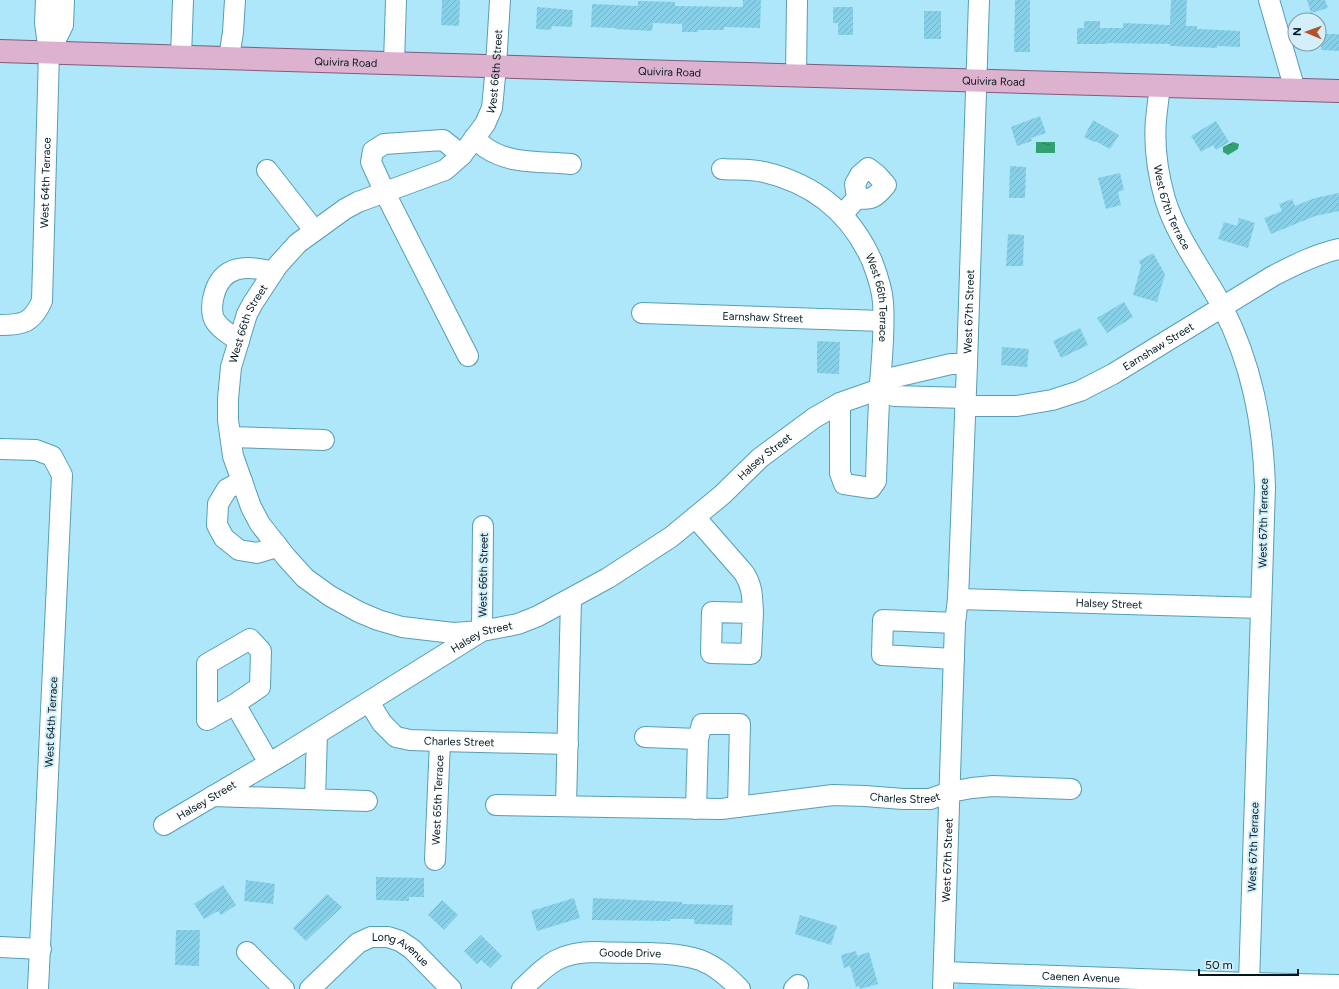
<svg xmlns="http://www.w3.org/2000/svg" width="1339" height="989" viewBox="0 0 1339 989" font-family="Figtree,sans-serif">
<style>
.built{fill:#8ee2fd}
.water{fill:url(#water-ripples)}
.building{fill:url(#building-hatch)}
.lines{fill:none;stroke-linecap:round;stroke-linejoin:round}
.minor-casing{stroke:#569eb5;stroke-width:22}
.major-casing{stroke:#815b7c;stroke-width:24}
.minor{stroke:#fff;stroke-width:20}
.major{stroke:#ddb2ce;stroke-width:22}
.labels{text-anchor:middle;stroke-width:4;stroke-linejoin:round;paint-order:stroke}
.street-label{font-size:11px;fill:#001820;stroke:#d4eff9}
</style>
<defs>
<pattern id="water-ripples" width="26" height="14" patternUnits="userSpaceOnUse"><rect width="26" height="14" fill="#32a172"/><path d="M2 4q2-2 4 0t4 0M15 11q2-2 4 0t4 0" fill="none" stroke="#28825d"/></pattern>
<pattern id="building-hatch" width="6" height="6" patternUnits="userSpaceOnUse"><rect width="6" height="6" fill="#88d0e8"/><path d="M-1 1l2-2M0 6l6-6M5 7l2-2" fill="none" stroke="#74b2c7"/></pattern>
</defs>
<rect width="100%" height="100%" fill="#aee7fa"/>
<path class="built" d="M961 981 1077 983 1110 989H955Z"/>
<path class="water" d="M1036 142H1055V153H1036Z
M1233 142 1239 144 1238 149 1228 155 1223 152V147Z"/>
<path class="building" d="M442 0H460L459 26 441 25Z
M743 0H761L760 28 724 27V30H698V32H682V24L653 23 652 31 615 29 616 28 591 27 592 4 638 6V1L675 2V6L743 7Z
M1015 0H1030V52H1014Z
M1171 0H1187L1186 26H1197V29L1240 31V47L1217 46V48L1170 46V44L1107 43V44H1077V28H1084V21H1100V28H1123V23L1170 25Z
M1307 0H1325L1328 8 1311 13Z
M537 7 573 10 572 27 552 26 551 30 536 29Z
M833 7H853V35H838V23H833Z
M924 11H941V39H924Z
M1321 34H1339V51L1321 50Z
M1040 116 1046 133 1031 138 1032 141 1017 146 1011 127Z
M1093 120 1119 135 1110 149 1095 141 1094 142 1084 137Z
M1216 121 1229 142 1216 150 1213 145 1201 152 1191 136Z
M1010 166 1026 167 1025 198H1009Z
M1120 173 1124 190 1118 192 1121 205 1106 209 1098 178Z
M1339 193V211L1315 216 1271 234 1264 218 1282 211 1279 204 1292 199 1295 206 1315 198Z
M1239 218 1255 223 1248 248 1218 239 1224 222 1237 226Z
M1008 234 1024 235 1023 266H1006Z
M1153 253 1165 274 1157 302 1133 295 1141 266 1139 261Z
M1124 302 1133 317 1107 333 1097 318Z
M1080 328 1088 345 1061 358 1053 341Z
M817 341 840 342 839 374 817 373Z
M1002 347 1029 349 1027 367 1001 365Z
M376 877 424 878V897H409V901L376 900Z
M246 880 275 884 273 904 244 901Z
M223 885 236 905 221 915 218 911 204 919 194 904Z
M327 894 342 907 306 941 293 928Z
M574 898 580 918 537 931 531 911Z
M593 898 682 902V904L733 905 732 925 694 924V919H670V921L592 920Z
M442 900 458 915 444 930 428 915Z
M800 915 837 926 831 945 795 934Z
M176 930H200L199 966 175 965Z
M481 935 502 956 490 968 481 960 477 964 464 951Z
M856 951 857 956 869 952 878 984 860 989 859 986 856 987 850 966 844 968 841 955Z"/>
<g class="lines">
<g class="minor-casing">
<g id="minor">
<path d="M1269 0 1295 90"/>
<path d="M49 53 63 25 64 0"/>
<path d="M181 57 183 0"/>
<path d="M229 58 233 32 235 0"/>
<path d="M394 63 396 0"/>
<path d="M796 76 797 0"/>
<path id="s1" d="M1160 86C1159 94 1158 102 1157 110 1153 139 1157 171 1165 199 1177 238 1203 271 1222 306 1252 364 1263 423 1265 487L1249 983"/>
<path d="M474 138C478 141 482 145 486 148 511 165 543 161 571 164"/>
<path d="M462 155 443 140 384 144 373 151 371 162 385 193 468 356"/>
<path id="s2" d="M722 169C736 170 751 169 764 172 815 184 851 214 872 261 877 274 882 288 883 302 885 329 882 357 880 384 878 416 877 448 876 481L871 488 844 484 840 473V403"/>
<path d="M267 170 314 230"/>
<path d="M842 215 857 198 855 184 860 175 868 168 876 174 886 185C877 196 872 201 857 198"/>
<path id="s3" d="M642 313 883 321"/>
<path id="s4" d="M0 325C23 325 32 323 42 301L49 53 45 23 46 0"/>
<path d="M239 341C231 335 219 329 214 319 211 312 212 301 214 295 222 264 248 265 273 272"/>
<path d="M880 389 894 396 965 398"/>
<path id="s5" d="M965 406H1017L1052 400 1080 391 1113 374 1273 276C1294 265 1316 254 1339 249"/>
<path d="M231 437 324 440"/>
<path d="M0 449 36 450 52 456 62 475 38 989"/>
<path d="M242 481 227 489 218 504 217 525 224 538 239 550 257 553 270 549 277 545"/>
<path d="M695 517 744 573C753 587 752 597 753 613L712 612 711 653 751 654 753 613"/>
<path id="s6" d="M483 526 482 631 453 633 402 627 378 620 359 612 330 596 305 578 286 557 260 524 251 507 233 456 228 420V399L231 367 247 314 253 303 278 265 298 243 345 209 358 202 445 170 462 155 485 124 492 108 496 66 500 0"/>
<path id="s7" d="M958 599 1261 608"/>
<path d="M954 659 882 655 883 620 955 623"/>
<path id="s8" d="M369 702 382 723 396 737 410 740 440 741 568 744"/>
<path d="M235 704 207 720V664L250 639 261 651 260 687 235 704 269 763"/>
<path d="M645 737 698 739 696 809"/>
<path d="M698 739 702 724H740L738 807"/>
<path d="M213 796 367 801"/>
<path d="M315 799 317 734"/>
<path id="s9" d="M496 805 721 809 833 795 865 796 903 799H930L950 792 972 788 993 786 1071 789"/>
<path d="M566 806 571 599"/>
<path id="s10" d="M164 825 283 755 482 631 518 624 538 616 608 578 671 537 722 495 760 458 814 418 840 403 880 389 891 378 951 364H967"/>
<path id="s11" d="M435 860 440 741"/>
<path d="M0 947 41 949"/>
<path d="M247 952 284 989"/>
<path id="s12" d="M944 972 1249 983 1339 985"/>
<path id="s13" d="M310 989 358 943 371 937H388L400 941 412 949 451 989"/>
<path id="s14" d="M522 989C547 965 558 952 595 952 627 954 670 950 700 960 716 966 728 977 740 989"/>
<path d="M794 989 798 985"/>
<path id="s15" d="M943 989 955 623 958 599 967 364 979 0"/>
</g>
</g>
<g class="major-casing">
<g id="major">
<path id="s16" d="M0 51C446 66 893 78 1339 91"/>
</g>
</g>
<use href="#minor" class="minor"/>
<use href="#major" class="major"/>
</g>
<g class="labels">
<g class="street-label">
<text dy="4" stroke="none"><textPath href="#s16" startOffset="346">Quivira Road</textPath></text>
<text dy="4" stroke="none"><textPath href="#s6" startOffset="952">West 66th Street</textPath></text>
<text dy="4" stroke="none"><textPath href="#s16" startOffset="670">Quivira Road</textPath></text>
<text dy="4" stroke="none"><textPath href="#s16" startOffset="994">Quivira Road</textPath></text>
<text dy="4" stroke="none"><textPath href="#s4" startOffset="171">West 64th Terrace</textPath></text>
<text dy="4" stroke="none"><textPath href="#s1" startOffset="124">West 67th Terrace</textPath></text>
<text dy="4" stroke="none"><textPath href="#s2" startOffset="225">West 66th Terrace</textPath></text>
<text dy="4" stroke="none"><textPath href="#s15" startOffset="678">West 67th Street</textPath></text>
<text dy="4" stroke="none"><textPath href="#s3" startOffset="121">Earnshaw Street</textPath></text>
<text dy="4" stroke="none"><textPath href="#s6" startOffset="575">West 66th Street</textPath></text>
<text dy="4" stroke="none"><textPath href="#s5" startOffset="207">Earnshaw Street</textPath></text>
<text dy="4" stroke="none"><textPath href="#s10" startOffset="709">Halsey Street</textPath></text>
<text transform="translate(1263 523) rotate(-89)" y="4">West 67th Terrace</text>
<text transform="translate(483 575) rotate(-89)" y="4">West 66th Street</text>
<text dy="4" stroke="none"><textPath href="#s7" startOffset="151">Halsey Street</textPath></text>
<text dy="4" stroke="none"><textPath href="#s10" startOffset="370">Halsey Street</textPath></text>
<text transform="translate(51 722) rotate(-87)" y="4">West 64th Terrace</text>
<text dy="4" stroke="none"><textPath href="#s8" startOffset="108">Charles Street</textPath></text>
<text dy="4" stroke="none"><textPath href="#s9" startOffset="410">Charles Street</textPath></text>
<text dy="4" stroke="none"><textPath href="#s10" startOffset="49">Halsey Street</textPath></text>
<text dy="4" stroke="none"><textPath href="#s11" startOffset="60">West 65th Terrace</textPath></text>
<text transform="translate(1253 847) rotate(-88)" y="4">West 67th Terrace</text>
<text dy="4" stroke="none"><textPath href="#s15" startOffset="129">West 67th Street</textPath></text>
<text dy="4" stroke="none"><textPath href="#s14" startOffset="120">Goode Drive</textPath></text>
<text dy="4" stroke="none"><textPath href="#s13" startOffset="114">Long Avenue</textPath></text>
<text dy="4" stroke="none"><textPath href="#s12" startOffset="137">Caenen Avenue</textPath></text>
</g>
</g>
<g transform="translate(1307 32) rotate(272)"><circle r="19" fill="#d4eff9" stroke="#7f99a2"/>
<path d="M0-3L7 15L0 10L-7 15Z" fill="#b65026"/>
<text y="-6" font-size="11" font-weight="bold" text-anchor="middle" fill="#001820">N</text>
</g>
<path d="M1199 969v6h99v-6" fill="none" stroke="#001820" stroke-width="2"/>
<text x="1205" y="969" font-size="12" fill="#001820" stroke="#d4eff9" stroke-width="3" paint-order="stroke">50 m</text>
</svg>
